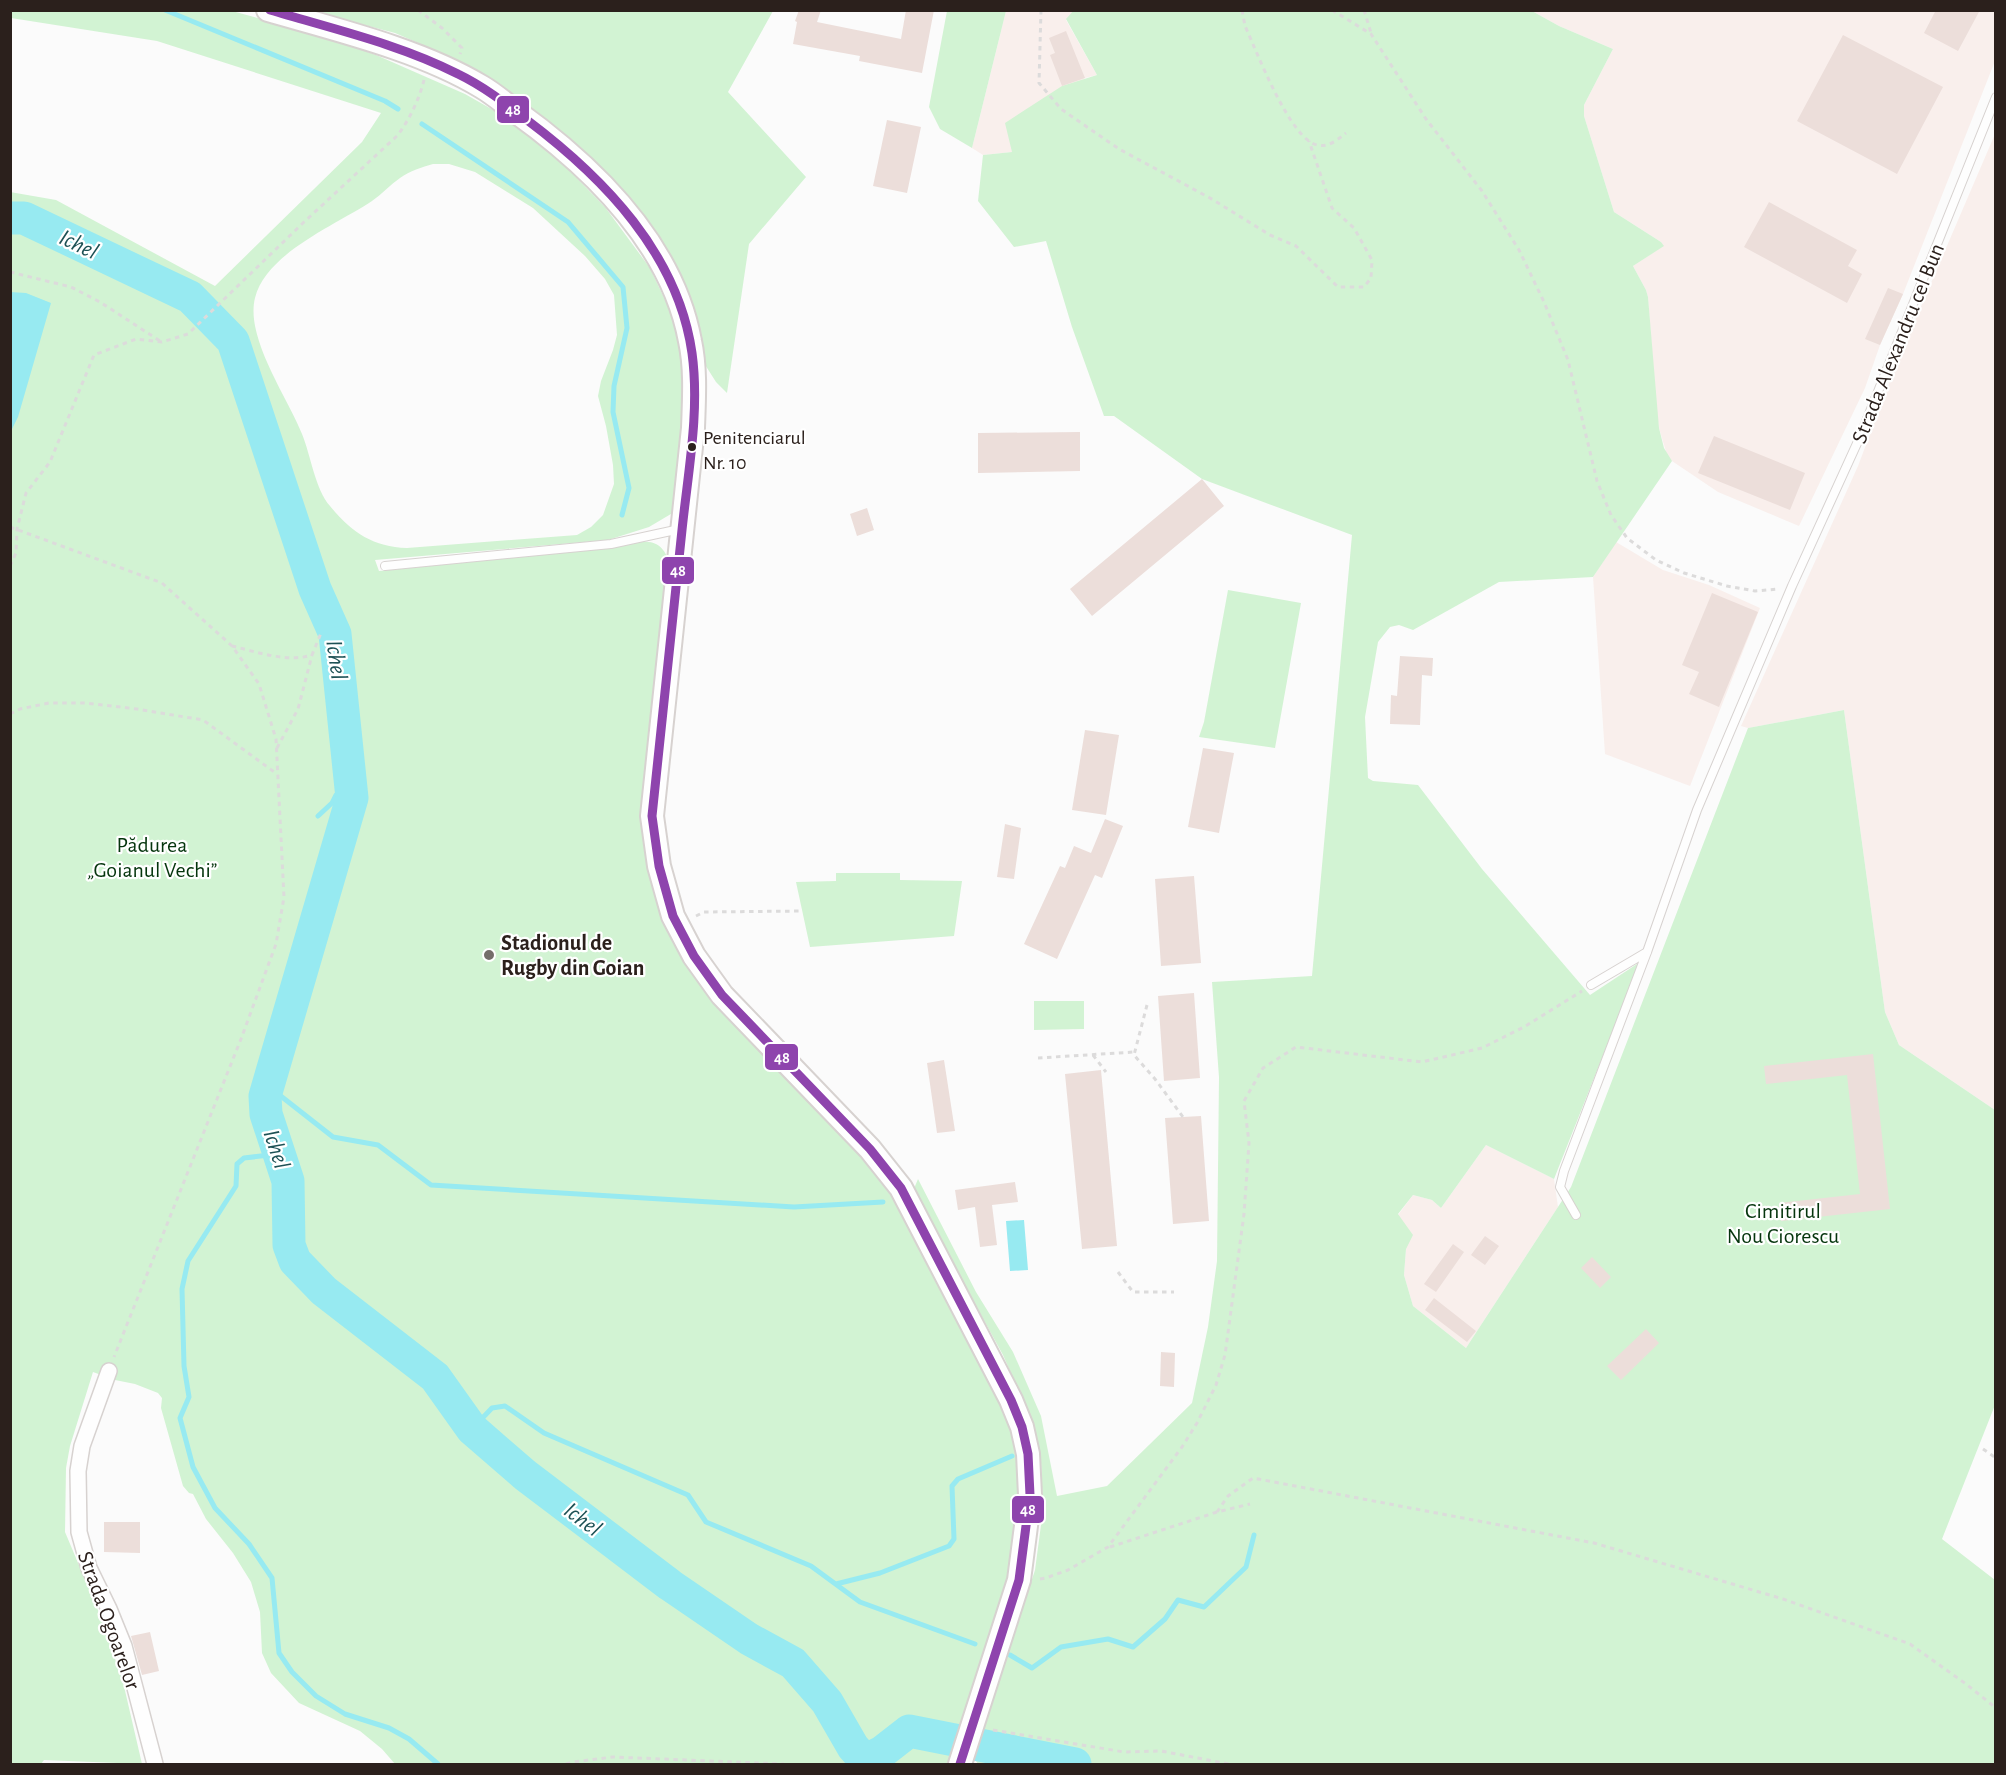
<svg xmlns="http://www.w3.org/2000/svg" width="2006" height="1775" viewBox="0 0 2006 1775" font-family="'Alegreya Sans',sans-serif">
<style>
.built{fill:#f9efec}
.green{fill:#d2f3d3;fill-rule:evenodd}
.water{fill:#97eaf1}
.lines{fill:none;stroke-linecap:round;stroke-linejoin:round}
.stream{stroke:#97eaf1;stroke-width:5}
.river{stroke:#97eaf1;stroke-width:33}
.building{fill:#ecdeda}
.lane-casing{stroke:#d7d2d0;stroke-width:10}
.street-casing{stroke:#d7d2d0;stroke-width:18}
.secondary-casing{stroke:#d7d2d0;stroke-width:26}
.path{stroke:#dcdbdb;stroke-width:3;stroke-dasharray:4.5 4.5;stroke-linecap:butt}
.lane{stroke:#fefefe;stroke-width:8}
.street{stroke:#fefefe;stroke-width:15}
.secondary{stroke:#fefefe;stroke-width:22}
.bus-1-casing{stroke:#fff;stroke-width:14}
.bus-1{stroke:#8e44ad;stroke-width:9}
.bus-dot{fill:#2b201c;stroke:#fff;stroke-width:2}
.poi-dot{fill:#746d6a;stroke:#fff;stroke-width:2}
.labels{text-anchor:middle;stroke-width:4.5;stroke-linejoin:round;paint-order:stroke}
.bus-label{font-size:20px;fill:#2b201c;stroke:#fff;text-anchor:start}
.street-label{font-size:22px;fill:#2b201c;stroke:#fff}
.park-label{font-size:22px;fill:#05350d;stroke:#fff}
.poi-label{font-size:22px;font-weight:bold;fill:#2b201c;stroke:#fff;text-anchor:start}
.water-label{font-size:24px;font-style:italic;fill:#1d5155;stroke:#fff}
.line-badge{stroke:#fff;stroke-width:2}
.badge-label{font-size:16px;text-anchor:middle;font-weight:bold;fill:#fff}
</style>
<rect width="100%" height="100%" fill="#fbfbfb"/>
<path class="built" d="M1006 11H1074L1066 20 1097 75 1085 78 1012 152 983 155 972 148Z
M1532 11H1995V61L1903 294 1880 345 1865 388 1799 526 1718 492 1672 461 1667 455 1659 428 1656 407 1648 297 1646 290 1633 266 1663 246 1661 242 1614 212 1584 116V105L1613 49 1559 26Z
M1995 134V1110L1899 1045 1885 1012 1844 710 1748 728 1741 726 1858 466 1898 360Z
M1616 542 1663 570 1709 585 1760 608 1690 786 1605 754 1593 577Z
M1486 1145 1554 1179 1558 1207 1466 1348 1413 1306 1404 1275 1406 1249 1398 1215 1413 1195 1432 1200 1441 1208Z"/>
<path class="green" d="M1074 10 1532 11 1559 26 1613 49 1584 105V116L1614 212 1661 242 1664 246 1633 266 1646 290 1648 297 1659 428 1664 448 1672 461 1593 577 1499 582 1413 630 1399 625 1390 627 1378 642 1365 717 1368 778 1373 781 1418 785 1482 869 1590 995 1640 962 1554 1179 1486 1145 1441 1208 1432 1200 1413 1195 1398 1214 1413 1235 1406 1249 1404 1275 1413 1306 1466 1348 1571 1187 1748 728 1844 710 1885 1012 1899 1045 1995 1110V1405L1942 1539 1995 1580V1764H978L974 1758 1035 1570 1043 1510 1041 1462 1024 1403 1003 1355 913 1191 918 1179 976 1292 1013 1352 1041 1416 1057 1496 1107 1486 1192 1403 1208 1327 1217 1261 1219 1077 1212 982 1312 976 1352 535 1202 479 1114 416H1104L1072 327 1046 241 1014 247 978 201 983 155 1012 152 1005 123 1062 86 1097 75 1066 19Z
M11 11H232L319 35 376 55 465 94 509 119 566 167 605 207 650 268 674 319 682 366 684 421 676 511 649 527 608 540 375 560 379 571 611 548C637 543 661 531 670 565L654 726 665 920 885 1181 1010 1421 1018 1463V1494L1013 1560 1005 1592 950 1764H395L382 1749 360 1731 299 1703 271 1673 262 1653 260 1612 251 1582 233 1553 206 1519 193 1494 189 1493 183 1486 161 1408 162 1398 158 1393 135 1384 115 1380 93 1372 70 1446 66 1468 65 1532 100 1615 123 1682 142 1764 44 1760 41 1764H11L10 192 56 200 215 286 362 142 381 113 157 41 11 18ZM433 164H449L475 172 533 208 585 256 605 279 614 295 617 335 613 350 601 381 598 396 606 426 613 465 614 484 603 515 591 527 577 535 407 548C373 547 351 532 330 506 315 489 311 456 302 434 288 398 245 338 255 298 266 253 336 225 372 201 382 194 390 185 400 178 410 171 422 167 433 164Z
M311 11H773L728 92 806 177 749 244 727 393 716 382 702 360 604 173 557 129 502 87 446 55 395 33Z
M947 11H1006L972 148 940 129 929 107Z
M1228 590 1301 603 1275 748 1199 737 1204 722Z
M836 873H900V880L962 881 954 936 810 947 796 882 836 881Z
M1034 1001H1084V1029L1034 1030Z"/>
<path class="water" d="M10 292 26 293 51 303 18 417 11 431Z
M1024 1220 1028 1270 1010 1271 1006 1221Z"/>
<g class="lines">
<path class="stream" d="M165 10 385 101 398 109
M422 124 568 222 623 287 627 328 614 386 613 412 629 488 622 515
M318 816 332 803 336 795 352 793
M268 1086 333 1137 378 1145 431 1185 794 1207 883 1202
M279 1154 244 1158 237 1164 236 1186 188 1261 182 1289 184 1366 189 1397 180 1418 193 1467 215 1508 249 1544 272 1578 279 1653 292 1672 316 1696 345 1714 389 1728 409 1739 438 1764
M472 1429 492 1408 505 1406 544 1433 688 1495 706 1522 811 1566 860 1602 975 1644
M836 1584 880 1573 949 1546 954 1539 952 1486 958 1479 1012 1456
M1010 1655 1032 1668 1061 1647 1108 1639 1133 1647 1165 1619 1178 1600 1204 1607 1246 1567 1254 1535"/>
<path class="river" d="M10 218H24L190 297 233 341 315 589 335 634 352 798 265 1096 266 1114 288 1181 289 1245 295 1261 324 1291 435 1377 472 1429 525 1475 670 1585 749 1639 793 1663 827 1702 853 1747 861 1756 870 1758 882 1752 909 1731 1075 1764"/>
</g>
<path class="building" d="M799 10H821L817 22 901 39 906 10H934L922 73 859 61 860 56 793 44 797 22 795 21Z
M1936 10H1980L1958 51 1924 33Z
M1066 31 1085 78 1062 86 1050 55 1055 53 1049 38Z
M1843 35 1943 87 1897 174 1797 121Z
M887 120 921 127 907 193 873 186Z
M1769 202 1857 250 1848 266 1862 274 1847 303 1744 247Z
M1888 288 1903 294 1880 345 1865 339Z
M1080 432V471L978 473V433Z
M1714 436 1805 473 1790 510 1698 473Z
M1202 479 1224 506 1092 616 1070 589Z
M867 508 874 530 857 536 850 514Z
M1712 593 1758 612 1719 707 1689 694 1699 672 1682 665Z
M1400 656 1433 658 1432 676 1422 675 1420 725 1390 724 1391 695 1397 696Z
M1085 730 1119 735 1106 815 1072 810Z
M1203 748 1234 753 1219 833 1188 827Z
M1105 819 1123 826 1102 878 1095 875 1057 959 1024 944 1060 866 1065 868 1074 846 1091 853Z
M1005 824 1021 828 1014 879 997 877Z
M1194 876 1201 963 1161 966 1155 879Z
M1194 993 1200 1078 1164 1081 1158 996Z
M1873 1054 1890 1209 1781 1221 1779 1203 1860 1194 1847 1075 1766 1084 1764 1066Z
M944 1060 955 1131 937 1133 927 1063Z
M1101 1070 1117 1246 1082 1249 1065 1074Z
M1201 1116 1209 1221 1173 1224 1165 1118Z
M1015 1182 1018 1202 992 1205 997 1245 980 1247 975 1207 958 1210 955 1190Z
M1485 1236 1499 1246 1485 1265 1471 1255Z
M1453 1244 1464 1252 1436 1292 1424 1284Z
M1592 1257 1611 1277 1600 1288 1581 1268Z
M1434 1298 1476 1331 1467 1342 1425 1310Z
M1646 1329 1659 1343 1621 1380 1607 1366Z
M1161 1352 1175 1353 1174 1387 1160 1386Z
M104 1522H140V1553L104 1552Z
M150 1632 159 1671 142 1675 131 1636Z"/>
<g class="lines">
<g class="lane-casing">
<path id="lane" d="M385 566 611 544 680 529
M1591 985 1647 952
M1576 1215 1560 1187 1564 1171 1647 952 1697 810 1792 586 1859 439 1996 97"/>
</g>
<g class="street-casing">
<path id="street" d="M109 1371 82 1446 78 1471 79 1532 89 1568 109 1609 124 1646 155 1764"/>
</g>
<g class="secondary-casing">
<path id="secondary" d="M268 10C337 30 421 50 482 87 494 94 504 103 515 111 593 167 672 243 690 341 696 369 694 399 693 428L652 816 659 866 673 916 694 956 722 995 870 1149 901 1188 1011 1400 1022 1427 1028 1454 1030 1495 1019 1580 960 1764"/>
</g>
<path class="path" d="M418 10 442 28 462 48 460 54
M1041 10 1039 83 1061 109 1119 149 1210 198 1270 235 1296 246 1338 287H1364L1371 278 1372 260 1354 228 1332 208 1309 141
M1242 10 1245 26C1257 52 1290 139 1317 145 1329 148 1338 139 1346 133
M1332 10 1371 34 1426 119 1482 191 1519 250 1544 302 1568 360 1597 481 1611 515 1627 538 1656 560 1684 573 1727 586 1755 591 1778 589
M1364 10 1371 33
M10 272 71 287 100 302 160 341
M10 527 162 583 232 646 259 684 276 739 284 897 276 944 241 1039 114 1357
M10 566 16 553 17 529 26 493 50 462 94 355 136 339 162 342 188 334 304 222 398 135C410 118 419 100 424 80
M232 646C257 652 287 663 312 655L321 633
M10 714 20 709 49 703H85L137 709 203 720 277 774
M277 748 298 709 312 655
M696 916 704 912 802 911
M1147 1005 1134 1055 1155 1079 1183 1117
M1093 1055 1106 1072
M1038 1058 1134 1052
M1118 1272 1133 1292H1174
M1983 1449 1996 1458
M1217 1512 1228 1496 1253 1478 1594 1543 1783 1599 1910 1644 1966 1684 1996 1708
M1110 1547 1217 1512 1250 1504
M1040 1579 1046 1578 1068 1570 1108 1547 1182 1447 1197 1423 1216 1385 1225 1355 1244 1214 1249 1143 1244 1101 1263 1068 1296 1047 1422 1062 1482 1048 1524 1027 1582 991
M993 1730 1124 1752 1161 1751 1229 1764
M566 1764 573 1762 613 1757 784 1764"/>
<use href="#lane" class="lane"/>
<use href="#street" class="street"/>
<use href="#secondary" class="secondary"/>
<g class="bus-1-casing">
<path id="bus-1" d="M270 10C333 29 399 44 458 74 483 86 505 103 527 120 604 178 678 254 692 353 700 411 688 472 682 530 672 625 662 721 652 816L659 866 673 916 694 956 722 995 870 1149 901 1188 1011 1400 1022 1427 1028 1454 1030 1495 1019 1580 960 1764"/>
</g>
<use href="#bus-1" class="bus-1"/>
</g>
<circle class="bus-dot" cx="692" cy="447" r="5"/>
<circle class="poi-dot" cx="489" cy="955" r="6"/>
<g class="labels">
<g class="bus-label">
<text x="703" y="444">Penitenciarul<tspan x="703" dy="25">Nr. 10</tspan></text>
</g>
<g class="street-label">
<text transform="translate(1897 343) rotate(-68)" y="8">Strada Alexandru cel Bun</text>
<text transform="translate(110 1620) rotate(70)" y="8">Strada Ogoarelor</text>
</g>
<g class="park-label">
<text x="152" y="852">Pădurea<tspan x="152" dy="25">„Goianul Vechi”</tspan></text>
<text x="1783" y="1218">Cimitirul<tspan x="1783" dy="25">Nou Ciorescu</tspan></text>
</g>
<g class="poi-label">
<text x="501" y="950">Stadionul de<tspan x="501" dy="25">Rugby din Goian</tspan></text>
</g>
<g class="water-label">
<text transform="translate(79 244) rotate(26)" y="8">Ichel</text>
<text transform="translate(337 660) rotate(82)" y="8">Ichel</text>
<text transform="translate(277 1149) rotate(72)" y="8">Ichel</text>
<text transform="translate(583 1519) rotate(37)" y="8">Ichel</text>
</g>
</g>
<g class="line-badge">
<rect x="496" y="95" width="34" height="29" rx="6" fill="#8e44ad"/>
<rect x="661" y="556" width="34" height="29" rx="6" fill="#8e44ad"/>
<rect x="764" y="1043" width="35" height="28" rx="6" fill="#8e44ad"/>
<rect x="1011" y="1495" width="34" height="29" rx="6" fill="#8e44ad"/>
</g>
<g class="badge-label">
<text x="513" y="115">48</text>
<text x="678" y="576">48</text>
<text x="782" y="1063">48</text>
<text x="1028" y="1515">48</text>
</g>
<rect width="2006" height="1775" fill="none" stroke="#2b201c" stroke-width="24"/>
</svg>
